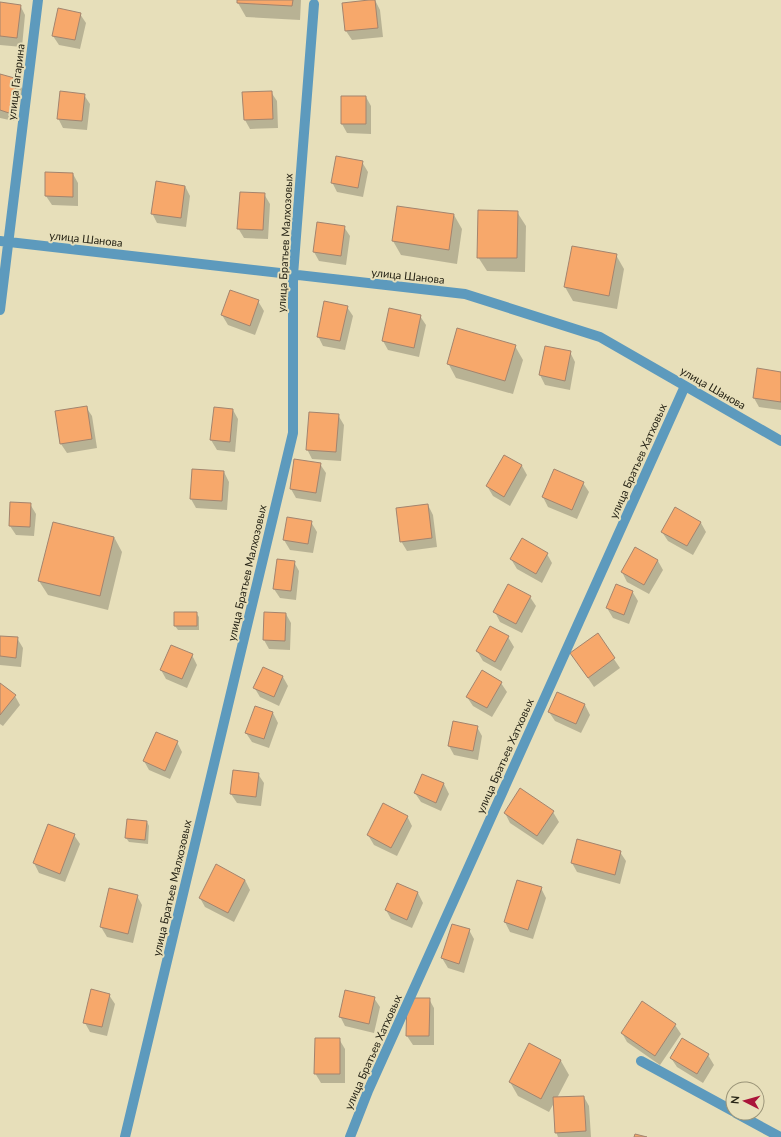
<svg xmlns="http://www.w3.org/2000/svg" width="781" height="1137" viewBox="0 0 781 1137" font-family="Lato,sans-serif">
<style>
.shadow{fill:#0003}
.building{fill:#f7a86b;stroke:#a3846e}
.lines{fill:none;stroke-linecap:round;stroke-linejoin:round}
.lane{stroke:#5d9abd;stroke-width:10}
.street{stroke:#5d9abd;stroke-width:10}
.labels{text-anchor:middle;stroke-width:4;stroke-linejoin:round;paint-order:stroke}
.street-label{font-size:11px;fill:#272416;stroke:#e7dfba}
</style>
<rect width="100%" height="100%" fill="#e7dfba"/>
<path class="shadow" d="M238 0H301L300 20 246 17 238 3Z
M375 0 380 10 383 37 352 40 346 31 343 4Z
M0 3 20 5 25 15 22 47 0 45Z
M80 14 86 23 80 49 59 45 53 36Z
M0 76 17 80 23 90 14 121 0 118Z
M271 92 277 101 278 128 250 129 245 120Z
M84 95 90 104 87 130 63 128 58 118Z
M366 97 371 106V134L347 133 342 124Z
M362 162 368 172 363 197 337 192 332 182Z
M46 173 73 174 78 183V206L52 205 46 196Z
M185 186 190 196 186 227 157 223 152 213Z
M264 194 270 204 268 239 244 238 238 228Z
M517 212 526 226 525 272 487 271 478 257Z
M454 215 462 229 457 264 401 255 393 241Z
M344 227 350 236 346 265 319 261 314 252Z
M616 255 624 269 617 309 573 301 565 287Z
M258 301 264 311 255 335 228 325 222 315Z
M347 307 353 316 345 350 323 346 318 336Z
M420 316 426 325 419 357 388 350 383 341Z
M515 346 523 360 513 394 456 378 448 363Z
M545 347 570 352 575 362 570 390 545 385 540 375Z
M781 373V410L759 407 754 398Z
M86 407 92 416 97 448 67 453 61 444Z
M215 408 233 410 238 419 235 452 217 450 211 440Z
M338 415 344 425 341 461 312 459 307 449Z
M504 456 522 466 527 475 510 506 493 496 487 486Z
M320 464 326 473 321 502 296 498 291 489Z
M224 472 229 482 227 510 196 508 191 499Z
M583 483 589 492 577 519 548 507 543 497Z
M30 504 36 514 34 536 16 535 10 526Z
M428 505 433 515 437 547 407 551 401 541Z
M675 509 701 523 706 532 693 555 668 541 662 532Z
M311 522 317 532 313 553 290 550 284 540Z
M114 537 122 552 108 610 48 595 39 581Z
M636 548 658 561 663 570 649 594 627 582 622 572Z
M547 554 552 563 542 583 517 569 511 559Z
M294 562 299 571 296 600 280 598 274 589Z
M632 591 638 601 629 624 613 618 607 608Z
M530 597 536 606 522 633 500 622 495 612Z
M196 613 199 617V630H178L175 626Z
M286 614 291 623 290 650 269 649 264 640Z
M597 634 620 668 594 687 571 653Z
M0 637 17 638 23 648 21 667 0 665Z
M508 637 514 647 501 671 483 661 477 651Z
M192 655 197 665 187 688 166 679 161 670Z
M263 668 283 677 288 686 279 706 260 697 254 687Z
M501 683 507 692 492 717 473 706 467 697Z
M0 684 15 696 20 705 3 726 0 724Z
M558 693 585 705 590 715 581 733 555 721 549 712Z
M256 707 273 713 278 723 269 748 252 742 246 733Z
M477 727 482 736 478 760 454 755 449 746Z
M177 742 182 752 170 779 149 770 144 761Z
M258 774 264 783 261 806 237 803 231 794Z
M423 775 444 784 449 794 441 811 421 802 415 793Z
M521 790 553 812 559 822 543 845 510 823 505 813Z
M407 816 412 826 397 856 374 845 368 835Z
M147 822 149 826 148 844 129 842 126 838Z
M74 835 80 844 65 882 39 873 34 863Z
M620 852 626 861 620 884 577 872 572 863Z
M245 880 250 890 234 922 205 907 200 898Z
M397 884 418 893 423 903 412 928 391 919 386 910Z
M541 888 546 898 533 939 510 932 505 922Z
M137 896 142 905 133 943 107 937 101 927Z
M469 930 474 939 464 973 448 968 442 958Z
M109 995 115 1004 107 1036 90 1032 85 1023Z
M374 998 380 1007 374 1033 345 1026 340 1016Z
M429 999 434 1008V1045H413L407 1036Z
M675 1025 681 1034 660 1065 627 1042 622 1033Z
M339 1039 345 1049V1083H321L315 1073Z
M530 1045 561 1061 569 1075 557 1098 584 1097 589 1106 591 1137H558L556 1132 554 1103 549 1112 518 1096 510 1082Z
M708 1055 714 1065 703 1083 677 1067 671 1058Z"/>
<path class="building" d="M237 0H293L292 6 237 3Z
M369 0H375L378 28 345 31 342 3Z
M0 2 21 5 17 38 0 36Z
M58 8 81 13 75 40 52 36Z
M0 74 18 79 9 113 0 110Z
M60 91 85 94 82 121 57 119Z
M272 91 273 119 244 120 242 92Z
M341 96H366V124H341Z
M336 156 363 161 358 188 331 183Z
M45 172 73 173V197L45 196Z
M156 181 185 186 181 218 151 214Z
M240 192 265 193 263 230 237 229Z
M397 206 454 214 449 250 392 241Z
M478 210 518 211 517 258H477Z
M317 222 345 226 341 256 313 252Z
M572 246 617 254 609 296 564 287Z
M230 290 259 300 250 326 221 315Z
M324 301 348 306 340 341 317 337Z
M389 308 421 315 414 348 382 341Z
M457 328 516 345 505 381 447 364Z
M545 346 571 351 565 381 539 375Z
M757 368 781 372V402L753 398Z
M87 406 92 439 60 444 55 411Z
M214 407 233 409 230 442 210 440Z
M309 412 339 414 336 452 306 450Z
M504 455 522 465 504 497 486 486Z
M294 459 321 463 316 493 290 489Z
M192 469 224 471 222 501 190 499Z
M554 469 584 482 572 510 542 497Z
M10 502 31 503 30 527 9 526Z
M428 504 432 538 400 542 396 508Z
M675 507 701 522 687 546 661 532Z
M287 517 312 521 308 544 283 540Z
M53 522 114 537 100 596 38 581Z
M522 538 548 553 536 574 510 559Z
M635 547 658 560 644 585 621 572Z
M277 559 295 561 291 591 273 589Z
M508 584 531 596 516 624 493 612Z
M616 584 633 591 624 615 606 608Z
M174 612H197V626H174Z
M264 612 286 613 285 641 263 640Z
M490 626 509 636 495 662 476 651Z
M598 633 615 658 588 678 570 653Z
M0 636 18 637 16 658 0 656Z
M171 645 193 654 182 679 160 670Z
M263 667 283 676 274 697 253 688Z
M482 670 502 682 487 708 466 697Z
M0 683 16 695 0 715Z
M557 692 585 704 576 724 548 712Z
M255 706 273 712 264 739 245 733Z
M453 721 478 726 473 751 448 746Z
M156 732 178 741 165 771 143 761Z
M233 770 259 773 256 797 230 794Z
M422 774 444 783 436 803 414 793Z
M520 788 554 811 537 836 504 813Z
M383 803 408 816 391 848 367 835Z
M127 819 147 821 145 840 125 838Z
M48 824 75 834 60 874 33 863Z
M577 839 621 851 615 875 571 863Z
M216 864 245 880 228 913 199 898Z
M517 880 542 887 528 930 504 922Z
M397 883 418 892 407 920 385 910Z
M109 888 138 895 128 934 100 927Z
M452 924 470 929 459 964 441 958Z
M91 989 110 994 102 1027 83 1023Z
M345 990 375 997 369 1024 339 1017Z
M407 998H430L429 1036H406Z
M642 1001 676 1024 655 1056 621 1033Z
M315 1038H340V1074H314Z
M682 1038 709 1054 697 1074 670 1058Z
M529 1043 561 1060 541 1099 509 1082Z
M584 1096 586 1131 555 1133 553 1097Z
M635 1134 647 1137H634Z"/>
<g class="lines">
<path class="lane" d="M641 1061 733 1111
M736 1113 780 1137"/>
<path class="street" d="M0 241 465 294 600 337 781 441
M0 310 38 0
M125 1137 293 433V275L314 4
M350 1137 368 1091 685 386"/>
</g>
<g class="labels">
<g class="street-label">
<text transform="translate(16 82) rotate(-83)" y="4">улица Гагарина</text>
<text transform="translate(86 239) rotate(6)" y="4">улица Шанова</text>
<text transform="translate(285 243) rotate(-87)" y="4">улица Братьев Малхозовых</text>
<text transform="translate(408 276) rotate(6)" y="4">улица Шанова</text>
<text transform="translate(713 388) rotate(30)" y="4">улица Шанова</text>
<text transform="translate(638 461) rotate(-66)" y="4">улица Братьев Хатховых</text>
<text transform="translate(247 573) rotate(-77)" y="4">улица Братьев Малхозовых</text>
<text transform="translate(505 756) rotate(-66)" y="4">улица Братьев Хатховых</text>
<text transform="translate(172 888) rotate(-77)" y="4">улица Братьев Малхозовых</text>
<text transform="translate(373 1052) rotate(-66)" y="4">улица Братьев Хатховых</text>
</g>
</g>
<g transform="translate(745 1101) rotate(276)"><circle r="19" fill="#e7dfba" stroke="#9a9478"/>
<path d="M0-3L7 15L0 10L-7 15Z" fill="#aa143a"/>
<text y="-6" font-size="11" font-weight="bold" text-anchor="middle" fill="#272416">N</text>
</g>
</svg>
